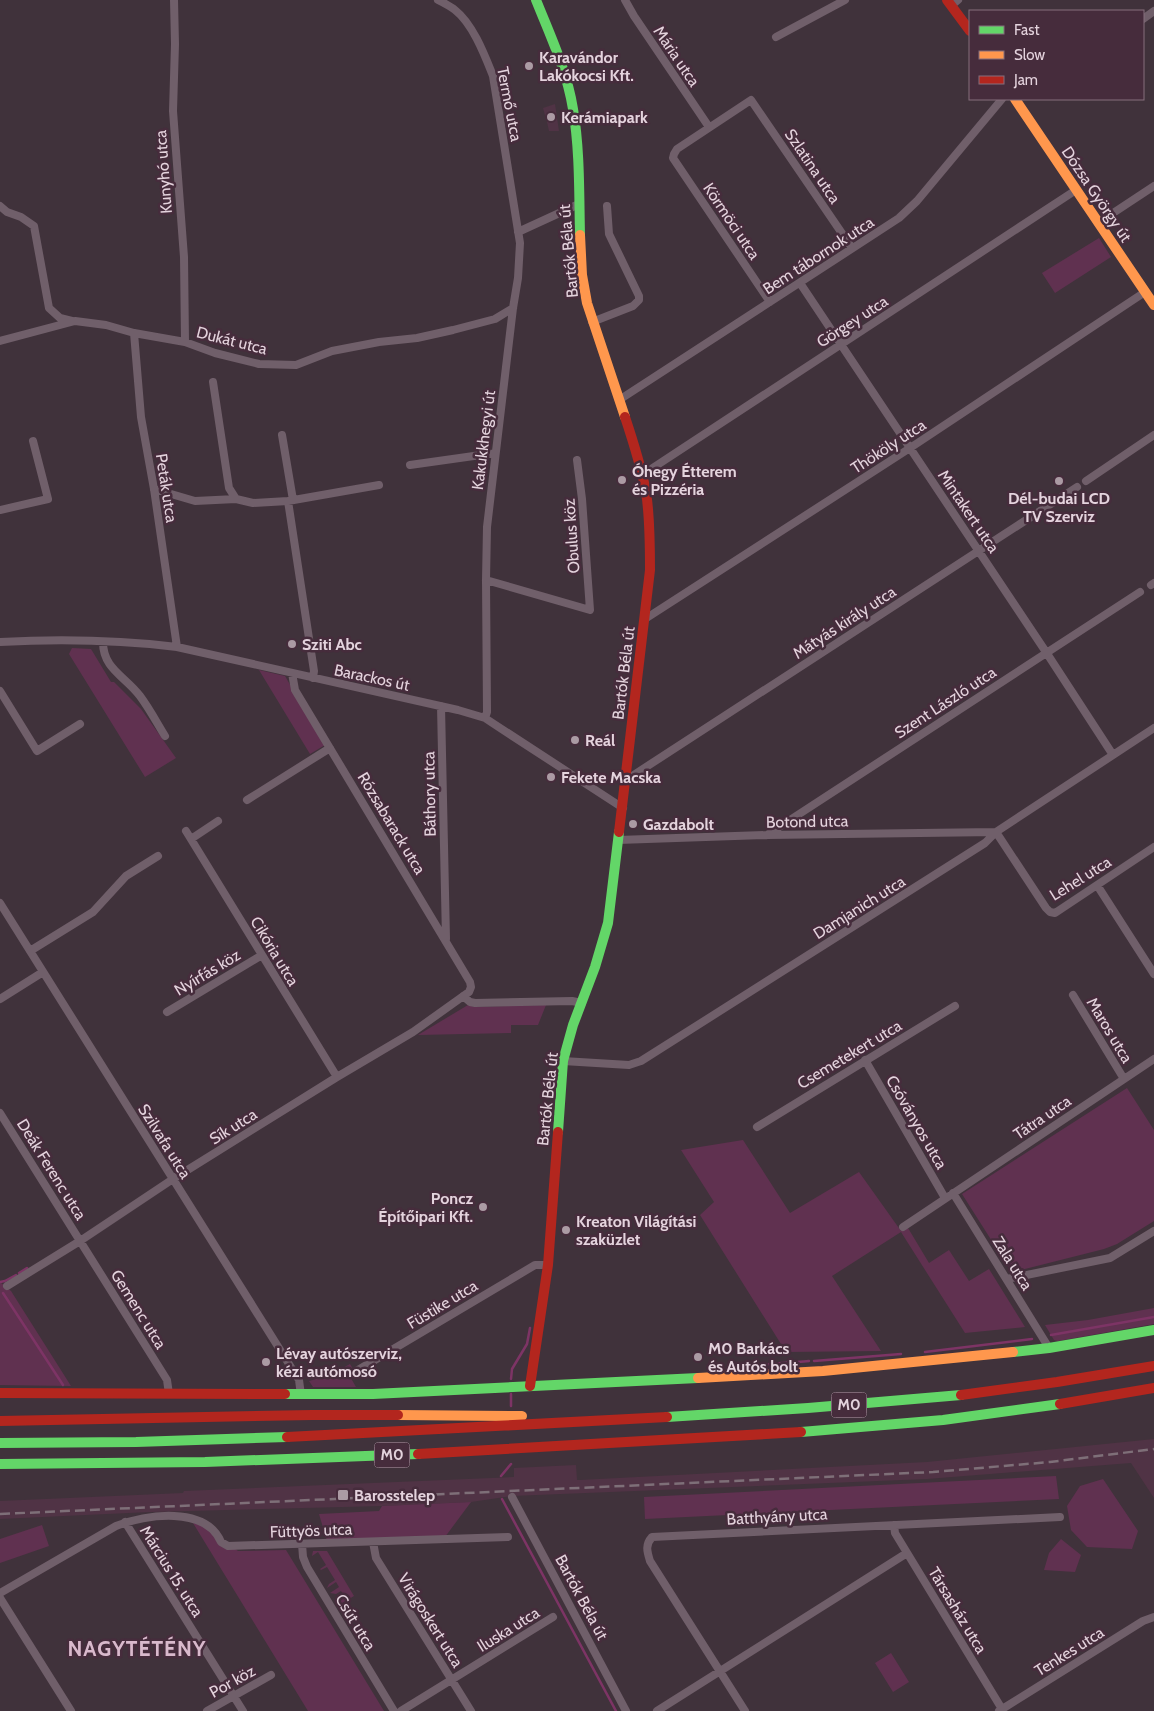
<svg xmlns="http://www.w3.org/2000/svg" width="1154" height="1711" viewBox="0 0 1154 1711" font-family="Cabin,sans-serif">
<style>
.built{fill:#503345}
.green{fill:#603150}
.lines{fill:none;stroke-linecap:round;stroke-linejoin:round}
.stream{stroke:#7d3465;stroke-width:2.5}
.street{stroke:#705f6a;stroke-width:8}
.fast{stroke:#63d668;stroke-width:10}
.slow{stroke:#ff974d;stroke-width:10}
.jam{stroke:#b3261e;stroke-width:10}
.rail{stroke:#7e6f78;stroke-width:2.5;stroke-dasharray:10 5;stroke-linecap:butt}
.poi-dot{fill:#ab9ba4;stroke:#462c3c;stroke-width:2}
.labels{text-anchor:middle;stroke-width:5;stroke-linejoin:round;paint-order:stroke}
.shield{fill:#462c3c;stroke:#b5a1ad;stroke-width:1}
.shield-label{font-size:15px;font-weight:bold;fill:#e4d3dd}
.street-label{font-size:16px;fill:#e4d3dd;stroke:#462c3c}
.poi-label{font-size:16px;font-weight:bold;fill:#e4d3dd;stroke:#462c3c;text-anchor:start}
.district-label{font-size:21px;font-weight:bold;letter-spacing:1px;fill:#d9b9cc;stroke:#462c3c}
</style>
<rect width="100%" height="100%" fill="#40323b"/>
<path class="built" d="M555 104 559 131H549L547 122 548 119H546L543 108Z
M1154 1439V1498L1131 1463 927 1479 512 1496 471 1502 382 1506 150 1512 0 1519V1501L183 1493 184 1491 514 1477V1468L576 1465 577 1480H580L927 1462Z"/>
<path class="green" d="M1099 238 1111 257 1055 293 1042 273Z
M72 648 91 649 111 682H114L141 709 176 758 145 777 69 654Z
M259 670 285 676 325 745 310 754Z
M468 1005 474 1007 546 1005 538 1025H511V1033L418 1035Z
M1127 1088 1154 1130V1221L1117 1244 1104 1249 1017 1271H1011L962 1194Z
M743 1140 790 1213 859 1172 901 1231 908 1228 929 1263 949 1250 969 1281 989 1269 1025 1327 965 1333 901 1232 832 1276 881 1351 786 1352 700 1215 714 1202 681 1150Z
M0 1282 11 1291 71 1386 0 1385Z
M1154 1308V1324L1058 1341 1054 1340 1045 1325 1088 1320Z
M350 1364 353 1369 348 1373 356 1387H313L309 1381 330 1375Z
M1056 1476 1059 1499 645 1519 644 1497Z
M1103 1479 1138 1531 1132 1549 1087 1547 1071 1530 1067 1506 1080 1486Z
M471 1502 445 1537 327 1541 319 1514 379 1511 382 1506Z
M193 1523 202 1525 238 1551 286 1550 384 1711H308Z
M42 1525 49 1546 0 1563V1539Z
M1061 1539 1081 1555 1075 1572 1044 1570 1049 1553Z
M313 1551H327L354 1596 337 1606 340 1601 345 1597 341 1591 336 1594 330 1593 339 1587 336 1582 327 1588 329 1584 335 1580 327 1567 321 1570 320 1569 326 1565 318 1552 312 1556Z
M891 1653 909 1682 893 1692 875 1663Z"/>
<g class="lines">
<path class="stream" d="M19 1273 27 1268
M0 1282 5 1281 16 1275
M3 1293 63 1385
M1051 1335 1154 1317
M925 1352 1032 1339
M814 1361 901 1354
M798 1362 809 1361
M759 1365 794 1362
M511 1379 512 1369 527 1344 530 1328
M511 1394V1406
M501 1476 511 1464
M502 1499 616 1711"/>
<path class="street" d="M174 0 175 44 173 111 184 257 185 342
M438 0C444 3 450 6 455 10 473 24 485 56 493 76L520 243 518 278 513 308 487 527 486 580 487 712 485 718
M625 0 634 16 709 127
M952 5 958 0
M1143 19 1154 11
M776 37 845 0
M0 206 7 212 21 217 34 226 49 308 60 318 72 321
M1098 223 1154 186
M518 232 579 204
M800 283 1046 652 1113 755
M770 302 673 158 674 154 677 149 751 100 852 248
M592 322 633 306 639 300V296L609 234 607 206
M134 333 141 417 154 489 177 647
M0 341 75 321 106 325 134 333 185 342 215 353 259 364 296 365 332 351 379 342 417 338 453 330 495 319 513 308
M213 382 229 488 236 499
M619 400 899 218 917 201 1002 99
M282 435 293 500
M410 465 495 453
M642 475 1076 190
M1086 481 1154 435
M154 489 195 501 236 499 253 503 288 501 379 485
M288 501 314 671 313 678
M0 510 48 499 33 441
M486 580 590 610 582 499 577 460
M1151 585 1154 583
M645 619 910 448 1145 292
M0 642C58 639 119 640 177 647L458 710 485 718 494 724 623 808
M103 642C103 669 125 676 140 696 149 708 157 723 165 736
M0 691 37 751 80 724
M441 706 446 939
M626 780 1077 487
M247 800 330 748
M186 831 337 1077
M996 832 1046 908 1050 912 1055 913 1154 847
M767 835 1140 592
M191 839 218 821
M618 840 767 835 996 832
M1097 885 1154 974
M0 903 299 1380 301 1395
M30 951 93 912 126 876 158 856
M1073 995 1124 1079
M463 996 470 1002 475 1003 572 1001 582 1003
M0 999 43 972
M167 1012 262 955
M865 1060 945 1198
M563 1061 629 1065 641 1061 985 843 996 832 1154 728
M0 1113 167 1380 169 1394
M757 1127 955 1006
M953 1193 1049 1348
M903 1227 1154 1059
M1007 1279 1110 1258 1154 1231
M7 1286 80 1241 173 1179 337 1077 413 1032 469 992 471 987 470 982 295 690 292 673
M353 1373 535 1265H548
M512 1497 626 1711
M125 1522 243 1711
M894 1525 895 1533 1002 1709
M373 1542 376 1558 471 1711
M302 1544 303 1557 307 1567 394 1711
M0 1593 116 1526C146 1514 206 1506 221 1542L228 1546 508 1537
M0 1598 71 1711
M207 1711 271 1675
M401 1711 553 1617
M657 1711 907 1553
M745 1711 650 1561C647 1551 645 1545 652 1537L1060 1517
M999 1711 1143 1621 1154 1617"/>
<path class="fast" d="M536 0C550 35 567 71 573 109 580 150 579 193 580 235
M558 1132 563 1061 573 1025 595 967 608 923 619 832
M1013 1352 1049 1348 1154 1330
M285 1394H373L698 1378
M667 1417 808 1408 961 1395
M801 1432 943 1420 1060 1404
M0 1443 136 1442 287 1437
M0 1464 205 1462 418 1454"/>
<path class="slow" d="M1015 99 1154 305
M580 235 582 275 587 303 625 417
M698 1378 823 1371 1013 1352
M398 1415 522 1416"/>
<path class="jam" d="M947 0 970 31
M619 832 650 570C650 544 650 517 646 492 641 466 633 441 625 417
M530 1386 548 1265 558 1132
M0 1393 285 1394
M961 1395 1057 1382 1154 1366
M1060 1404 1154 1388
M0 1421 312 1415H398
M287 1437 667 1417
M418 1454 801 1432"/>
<path class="rail" d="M0 1514 933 1472 1050 1462 1154 1449"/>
</g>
<g class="poi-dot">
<circle cx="529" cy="66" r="5"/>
<circle cx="551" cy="117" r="5"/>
<circle cx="622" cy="480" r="5"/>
<circle cx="1059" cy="481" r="5"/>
<circle cx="292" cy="644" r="5"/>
<circle cx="575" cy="740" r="5"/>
<circle cx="551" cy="777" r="5"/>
<circle cx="633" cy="824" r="5"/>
<circle cx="483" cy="1207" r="5"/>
<circle cx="566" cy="1230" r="5"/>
<circle cx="698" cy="1357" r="5"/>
<circle cx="266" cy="1362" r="5"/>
<rect x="337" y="1489" width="12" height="12" rx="2.5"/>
</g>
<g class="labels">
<g class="shield">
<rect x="831.5" y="1392.5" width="35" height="25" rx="4"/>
<rect x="374.5" y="1442.5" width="35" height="25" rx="4"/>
</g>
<g class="shield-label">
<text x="849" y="1410">M0</text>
<text x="392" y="1460">M0</text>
</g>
<g class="street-label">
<text transform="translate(677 56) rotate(56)" y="6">Mária utca</text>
<text transform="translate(510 104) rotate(79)" y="6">Termő utca</text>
<text transform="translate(813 166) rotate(56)" y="6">Szlatina utca</text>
<text transform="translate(163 172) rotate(-94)" y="6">Kunyhó utca</text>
<text transform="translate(1097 194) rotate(56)" y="6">Dózsa György út</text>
<text transform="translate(732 221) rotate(56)" y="6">Körmöci utca</text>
<text transform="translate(568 251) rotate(-95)" y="6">Bartók Béla út</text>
<text transform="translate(818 255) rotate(-33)" y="6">Bem tábornok utca</text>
<text transform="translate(852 321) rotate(-33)" y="6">Görgey utca</text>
<text transform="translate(232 340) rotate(14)" y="6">Dukát utca</text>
<text transform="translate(483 440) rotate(-83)" y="6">Kakukkhegyi út</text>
<text transform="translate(888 446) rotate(-33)" y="6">Thököly utca</text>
<text transform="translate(167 488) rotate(81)" y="6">Peták utca</text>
<text transform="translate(969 511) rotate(56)" y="6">Mintakert utca</text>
<text transform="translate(571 536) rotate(-94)" y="6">Obulus köz</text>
<text transform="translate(844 622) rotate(-33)" y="6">Mátyás király utca</text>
<text transform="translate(623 673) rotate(-83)" y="6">Bartók Béla út</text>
<text transform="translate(372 677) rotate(12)" y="6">Barackos út</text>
<text transform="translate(945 702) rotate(-33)" y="6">Szent László utca</text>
<text transform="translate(429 794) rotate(-91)" y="6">Báthory utca</text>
<text transform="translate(807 821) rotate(-1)" y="6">Botond utca</text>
<text transform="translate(392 823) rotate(59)" y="6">Rózsabarack utca</text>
<text transform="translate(1080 878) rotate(-32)" y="6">Lehel utca</text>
<text transform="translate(859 907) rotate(-32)" y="6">Damjanich utca</text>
<text transform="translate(275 951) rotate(59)" y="6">Cikória utca</text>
<text transform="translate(207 972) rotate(-31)" y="6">Nyírfás köz</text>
<text transform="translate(1110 1030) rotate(59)" y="6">Maros utca</text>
<text transform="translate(849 1054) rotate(-31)" y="6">Csemetekert utca</text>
<text transform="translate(547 1099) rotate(-84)" y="6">Bartók Béla út</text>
<text transform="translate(1042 1117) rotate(-34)" y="6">Tátra utca</text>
<text transform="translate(917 1122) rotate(60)" y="6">Csóványos utca</text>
<text transform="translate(233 1126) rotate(-32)" y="6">Sík utca</text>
<text transform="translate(165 1141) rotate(58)" y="6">Szilvafa utca</text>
<text transform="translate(52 1169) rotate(58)" y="6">Deák Ferenc utca</text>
<text transform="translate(1013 1263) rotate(58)" y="6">Zala utca</text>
<text transform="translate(442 1304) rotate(-31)" y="6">Füstike utca</text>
<text transform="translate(139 1309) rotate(58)" y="6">Gemenc utca</text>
<text transform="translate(777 1516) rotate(-3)" y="6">Batthyány utca</text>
<text transform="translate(311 1530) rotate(-2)" y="6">Füttyös utca</text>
<text transform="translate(172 1571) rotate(58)" y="6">Március 15. utca</text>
<text transform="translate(582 1597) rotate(62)" y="6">Bartók Béla út</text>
<text transform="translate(958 1610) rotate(59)" y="6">Társasház utca</text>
<text transform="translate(431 1620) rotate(58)" y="6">Virágoskert utca</text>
<text transform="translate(356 1622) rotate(59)" y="6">Csút utca</text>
<text transform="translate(508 1629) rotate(-32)" y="6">Iluska utca</text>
<text transform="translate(1069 1651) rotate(-32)" y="6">Tenkes utca</text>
<text transform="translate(232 1681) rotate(-29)" y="6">Por köz</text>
</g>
<g class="poi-label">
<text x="539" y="63">Karavándor<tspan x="539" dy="18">Lakókocsi Kft.</tspan></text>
<text x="561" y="123">Kerámiapark</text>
<text x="632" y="477">Óhegy Étterem<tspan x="632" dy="18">és Pizzéria</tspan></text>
<text x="1059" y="504" text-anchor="middle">Dél-budai LCD<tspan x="1059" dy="18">TV Szerviz</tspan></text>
<text x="302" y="650">Sziti Abc</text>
<text x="585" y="746">Reál</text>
<text x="561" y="783">Fekete Macska</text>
<text x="643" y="830">Gazdabolt</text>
<text x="473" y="1204" text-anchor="end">Poncz<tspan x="473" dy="18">Építőipari Kft.</tspan></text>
<text x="576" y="1227">Kreaton Világítási<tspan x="576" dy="18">szaküzlet</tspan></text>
<text x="708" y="1354">M0 Barkács<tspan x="708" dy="18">és Autós bolt</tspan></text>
<text x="276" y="1359">Lévay autószerviz,<tspan x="276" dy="18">kézi autómosó</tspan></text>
<text x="354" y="1501">Barosstelep</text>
</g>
<g class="district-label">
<text x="137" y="1656">NAGYTÉTÉNY</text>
</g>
</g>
<rect x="969" y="10" width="175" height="90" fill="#462c3c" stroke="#856f7c"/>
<rect x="979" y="26" width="25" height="8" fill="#63d668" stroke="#856f7c"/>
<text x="1014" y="35" font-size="15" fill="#e4d3dd">Fast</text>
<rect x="979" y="51" width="25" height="8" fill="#ff974d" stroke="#856f7c"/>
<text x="1014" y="60" font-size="15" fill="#e4d3dd">Slow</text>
<rect x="979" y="76" width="25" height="8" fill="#b3261e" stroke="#856f7c"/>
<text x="1014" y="85" font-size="15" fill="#e4d3dd">Jam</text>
</svg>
